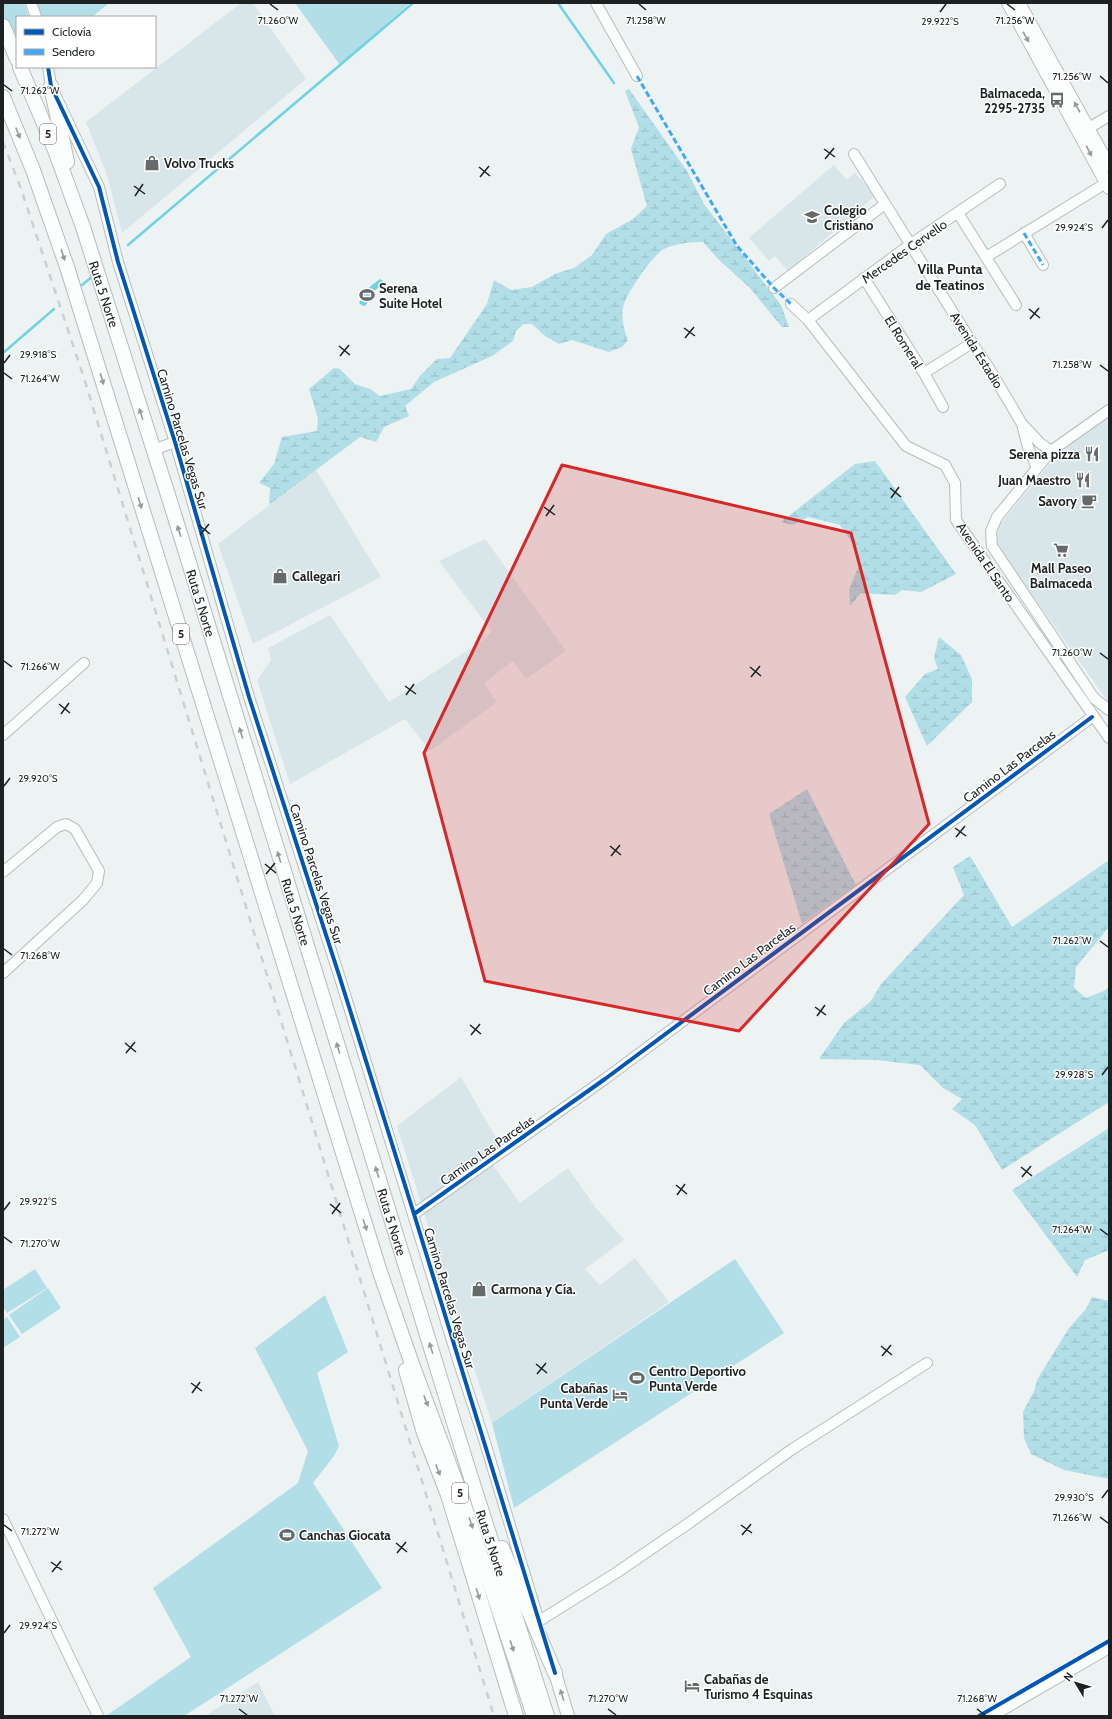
<svg xmlns="http://www.w3.org/2000/svg" width="1112" height="1719" viewBox="0 0 1112 1719" font-family="Cabin,sans-serif">
<style>
.built{fill:#d9e6e9}
.grass{fill:#b1dee7}
.wetland{fill:url(#wetland-marsh)}
.water{fill:url(#water-ripples)}
.lines{fill:none;stroke-linecap:round;stroke-linejoin:round}
.stream{stroke:#6ed3e4;stroke-width:2.5}
.minor-casing{stroke:#b8bcbd;stroke-width:12}
.major-casing{stroke:#b8bcbd;stroke-width:14}
.highway-casing{stroke:#b8bcbd;stroke-width:16}
.minor{stroke:#fcfdfd;stroke-width:10}
.major{stroke:#fcfdfd;stroke-width:12}
.highway{stroke:#fcfdfd;stroke-width:14}
.rail{stroke:#cecfd0;stroke-width:2.5;stroke-dasharray:7 7;stroke-linecap:butt}
.quiet{stroke:#3fa9f5;stroke-width:3;stroke-dasharray:6 3;stroke-linecap:butt}
.cycleway-casing{stroke:#fff;stroke-width:6}
.cycleway{stroke:#0057b8;stroke-width:4}
.oneway{fill:#989a9a}
.marked{fill:#d62828;fill-opacity:0.2;stroke:#d62828;stroke-width:3;stroke-linejoin:round}
.ticks{fill:none;stroke:#1d2122;stroke-width:1.5}
.labels{text-anchor:middle;stroke-width:3;stroke-linejoin:round;paint-order:stroke}
.shield{fill:#fff;stroke:#616464;stroke-width:1}
.shield-label{font-size:12px;font-weight:bold;fill:#1d2122}
.poi-label{font-size:13px;font-weight:bold;fill:#1d2122;stroke:#fff;text-anchor:start}
.street-label{font-size:13px;fill:#1d2122;stroke:#fff}
.neighbourhood-label{font-size:14px;font-weight:bold;fill:#1d2122;stroke:#fff}
.ticks-label{font-size:10px;text-anchor:middle;fill:#1d2122;stroke:#fff;stroke-width:3;stroke-linejoin:round;paint-order:stroke}
</style>
<defs>
<pattern id="wetland-marsh" width="20" height="14" patternUnits="userSpaceOnUse"><rect width="20" height="14" fill="#b1dee7"/><path d="M1 5h8M5 5V1M11 12h8M15 12V8" fill="none" stroke="#98bec6"/></pattern>
<pattern id="water-ripples" width="26" height="14" patternUnits="userSpaceOnUse"><rect width="26" height="14" fill="#6ed3e4"/><path d="M2 4q2-2 4 0t4 0M15 11q2-2 4 0t4 0" fill="none" stroke="#5fb5c3"/></pattern>
</defs>
<rect width="100%" height="100%" fill="#edf2f3"/>
<path class="built" d="M241 3H253L306 79 122 233 107 175 86 122Z
M834 165 847 180 855 173 875 196 788 271 775 256 769 261 749 238Z
M1109 414V703L1003 554 997 541 998 527 1060 451Z
M316 470 381 577 253 644 218 544Z
M485 539 566 651 526 679 513 661 484 683 497 702 430 751 405 719 290 784 257 680 271 660 268 648 330 615 389 702 483 640 492 632 439 561Z
M461 1077 506 1155 493 1165 520 1203 568 1168 596 1208 624 1240 585 1269 600 1285 635 1258 669 1302 492 1423 439 1261 397 1126Z
M258 1682 275 1716H205Z"/>
<path class="grass" d="M3 3H24L29 17H17V48L3 16Z
M36 3H109L92 17H42Z
M295 3H410L340 65Z
M735 1259 784 1333 514 1508 492 1423Z
M35 1269 47 1288 7 1313 3 1306V1290Z
M48 1288 61 1308 22 1334 9 1315Z
M325 1295 348 1352 317 1373 339 1446 334 1456 313 1483 382 1588 184 1716H106L191 1657 153 1588 298 1483 308 1451 255 1348Z
M7 1317 20 1337 3 1348V1320Z"/>
<path class="wetland" d="M629 89 687 171 704 204 781 305 789 327H782L749 287 719 260 703 242C690 242 678 243 666 248 653 254 629 290 624 304 620 315 624 330 628 340L622 347 609 352 572 340 559 344 545 336 532 324H524L516 331 513 341 492 356 434 382 405 406 409 416 384 427 376 442 360 437 269 505 270 488 259 483 274 464 282 437 317 431 318 418 309 389 334 368 340 369 355 384 370 389 380 396 411 389 420 376 437 359 450 358 487 304 494 280 511 290 532 287 555 274 574 268 592 255 606 234 633 219 647 206 631 149 639 127 625 91Z
M875 461 956 574 921 592 902 590 895 595 861 593 850 606 849 589 859 565 856 548 840 525 808 517 793 525 781 522 855 464Z
M939 637 961 655 972 679V702L927 746 905 697 925 674 938 669 934 658Z
M807 789 856 885 802 924 769 814Z
M970 856 1012 927 1109 860V927L1076 967 1074 988 1086 998 1104 991 1109 987V1102L1002 1170 975 1125 952 1109 962 1099 943 1088 920 1065 877 1060 819 1059 844 1023 871 1001 881 984 964 895 953 867Z
M1109 1128V1250L1085 1260 1077 1277 1012 1190Z
M1092 1297 1109 1301V1479L1064 1470 1031 1454 1024 1438 1023 1412 1034 1391 1037 1380 1069 1328 1086 1309Z"/>
<path class="water" d="M380 279 383 281 384 284 372 292 366 305 363 306 359 303 367 289Z"/>
<g class="lines">
<path class="stream" d="M558 3 614 83
M128 245 413 3
M82 285 93 276
M3 353 54 309"/>
<g class="minor-casing">
<path id="minor" d="M31 3 36 17
M596 3 637 76
M48 67 51 86 99 187 118 262 175 442 249 697 339 975 458 1360 483 1436 538 1618
M1082 132 1109 116
M854 154 972 343 989 368 1022 424 1040 443 1051 451
M958 213 1016 305
M1024 233 1043 265
M986 257 1106 183
M864 278 924 373 943 407
M774 288 885 204
M791 304 808 320 906 446 945 465 955 483 956 520 1109 738
M808 320 911 244 1000 184
M924 373 972 343
M1109 410 1051 451 997 517 991 531 992 546 1094 698 1109 710
M1023 428 1028 447 1037 468
M153 450 175 442
M3 735 84 663
M3 872 57 827 66 824 75 829 99 871 97 883 83 900 3 973
M414 1214 605 1079 1092 717
M3 1519 98 1716
M539 1621 616 1573 689 1523 791 1450 927 1363"/>
</g>
<g class="major-casing">
<path id="major" d="M1008 3 1109 188
M1019 3 1109 166
M555 1673 568 1716
M990 1716 1109 1647"/>
</g>
<g class="highway-casing">
<path id="highway" d="M3 26 17 59
M20 67 55 150 83 227 174 514 467 1465 547 1716
M51 86 67 162
M3 97 33 170 67 267 380 1272 412 1364 460 1493 534 1716
M406 1370 424 1433 448 1495 516 1716
M502 1548 555 1673"/>
</g>
<use href="#minor" class="minor"/>
<use href="#major" class="major"/>
<use href="#highway" class="highway"/>
<path class="rail" d="M3 142 20 186 84 378 494 1716"/>
<path class="quiet" d="M637 76 737 246 774 288 791 304
M1024 233 1043 265"/>
<g class="cycleway-casing">
<path id="cycleway" d="M48 67 51 86 99 187 118 262 175 442 249 697 339 975 414 1214 555 1673
M414 1214 605 1079 1092 717
M979 1716 1109 1641"/>
</g>
<use href="#cycleway" class="cycleway"/>
</g>
<defs><path id="oneway-solid" d="M-6-.8H1V-3.2L6.5 0L1 3.2V.8H-6Z"/></defs>
<g class="oneway">
<use href="#oneway-solid" transform="translate(1026 37) rotate(61)"/>
<use href="#oneway-solid" transform="translate(1077 107) rotate(-119)"/>
<use href="#oneway-solid" transform="translate(18 133) rotate(68)"/>
<use href="#oneway-solid" transform="translate(1089 151) rotate(62)"/>
<use href="#oneway-solid" transform="translate(63 255) rotate(72)"/>
<use href="#oneway-solid" transform="translate(102 379) rotate(73)"/>
<use href="#oneway-solid" transform="translate(141 414) rotate(-108)"/>
<use href="#oneway-solid" transform="translate(140 503) rotate(73)"/>
<use href="#oneway-solid" transform="translate(179 531) rotate(-107)"/>
<use href="#oneway-solid" transform="translate(241 733) rotate(-107)"/>
<use href="#oneway-solid" transform="translate(279 857) rotate(-107)"/>
<use href="#oneway-solid" transform="translate(338 1048) rotate(-107)"/>
<use href="#oneway-solid" transform="translate(377 1172) rotate(-107)"/>
<use href="#oneway-solid" transform="translate(365 1225) rotate(72)"/>
<use href="#oneway-solid" transform="translate(431 1348) rotate(-107)"/>
<use href="#oneway-solid" transform="translate(426 1401) rotate(69)"/>
<use href="#oneway-solid" transform="translate(438 1470) rotate(68)"/>
<use href="#oneway-solid" transform="translate(471 1523) rotate(71)"/>
<use href="#oneway-solid" transform="translate(478 1594) rotate(73)"/>
<use href="#oneway-solid" transform="translate(512 1646) rotate(72)"/>
<use href="#oneway-solid" transform="translate(562 1695) rotate(-108)"/>
</g>
<path class="marked" d="M562 465 851 533 929 824 739 1031 485 981 424 753Z"/>
<path class="ticks" d="M270 4 278 10M639 4 646 10M1007 4 1015 10M940 12 946 4M1100 76 1108 83M4 85 12 91M824 149 835 157M825 159 834 148M479 167 490 176M480 177 489 166M134 186 145 194M135 196 143 184M1102 228 1108 220M1029 309 1040 318M1030 319 1039 308M684 328 695 336M685 338 694 327M339 346 350 355M340 356 349 345M4 363 10 355M1100 365 1108 371M4 373 12 379M890 488 901 497M891 498 899 487M544 507 555 515M546 516 554 505M199 525 210 534M200 535 209 524M1100 653 1108 659M4 661 12 667M750 667 761 676M751 677 760 666M405 686 416 694M406 695 414 684M59 704 70 713M61 714 69 703M4 786 10 778M955 828 966 836M956 837 965 826M610 846 621 855M611 856 620 845M265 864 276 873M266 874 275 863M1100 941 1108 947M4 949 12 955M815 1007 826 1015M817 1016 825 1005M470 1025 481 1034M471 1035 480 1024M125 1043 136 1052M126 1053 135 1042M1102 1075 1108 1067M1021 1167 1032 1176M1022 1177 1031 1166M676 1185 687 1194M677 1195 685 1184M330 1204 341 1213M4 1210 10 1202M332 1214 340 1203M1100 1229 1108 1235M4 1237 12 1243M881 1346 892 1355M882 1356 891 1345M536 1364 547 1373M537 1374 546 1363M191 1383 202 1391M192 1393 200 1382M1102 1498 1108 1490M1100 1517 1108 1523M4 1525 12 1531M741 1525 752 1533M742 1535 751 1524M396 1543 407 1552M397 1553 406 1542M51 1562 62 1570M52 1572 61 1561M4 1633 10 1625M239 1709 247 1715M608 1709 616 1715M977 1709 985 1715"/>
<defs>
<g id="bus-bare" transform="scale(1.2)"><path d="M-5-6H5V4H4V6H2V4H-2V6H-4V4H-5ZM-3.5-4V0h7V-4ZM-3.5 1.2v1.5H-2V1.2ZM2 1.2v1.5H3.5V1.2Z" fill="#666a6b" stroke="#fff" stroke-width="2.5" paint-order="stroke"/></g>
<g id="shop-bare" transform="scale(1.2)"><path d="M-5-2.5h2.3a2.7 3.5 0 0 1 5.4 0H5L5.5 6h-11ZM-1.5-2.5h3a1.5 2.3 0 0 0-3 0Z" fill="#666a6b" stroke="#fff" stroke-width="2.5" paint-order="stroke"/></g>
<g id="school-bare" transform="scale(1.2)"><path d="M0-5L7-2L0 1L-7-2ZM-4 1L0 2.5L4 1V4Q0 6-4 4Z" fill="#666a6b" stroke="#fff" stroke-width="2.5" paint-order="stroke"/></g>
<g id="stadium-bare" transform="scale(1.2)"><path d="M0-5a6.5 5 0 1 0 0 10a6.5 5 0 1 0 0-10ZM-3.5-1.8h7v3.6h-7Z" fill="#666a6b" stroke="#fff" stroke-width="2.5" paint-order="stroke"/></g>
<g id="restaurant-bare" transform="scale(1.2)"><path d="M-5-6h1v4h1v-4h1v4h1v-4h1v5L-1.5 .5V6h-2V.5L-5-1ZM5-6V6H3V1.5H1.5Q1.5-4 5-6Z" fill="#666a6b" stroke="#fff" stroke-width="2.5" paint-order="stroke"/></g>
<g id="cafe-bare" transform="scale(1.2)"><path d="M-5.5-4.5H6V0H3Q3 3.5 0 3.5H-2.5Q-5.5 3.5-5.5 0ZM3-3.2v2h1.7v-2ZM-6 4.5H4V6H-6Z" fill="#666a6b" stroke="#fff" stroke-width="2.5" paint-order="stroke"/></g>
<g id="supermarket-bare" transform="scale(1.2)"><path d="M-6-5.5h2.5l.6 2H6L4.5 2H-2.5L-4.4-4H-6ZM-1.5 3.2a1.3 1.3 0 1 0 .1 0ZM3 3.2a1.3 1.3 0 1 0 .1 0Z" fill="#666a6b" stroke="#fff" stroke-width="2.5" paint-order="stroke"/></g>
<g id="hotel-bare" transform="scale(1.2)"><path d="M-6-4.5h1.5V1H6V5H4.5V3h-9V5H-6ZM-4 0a1.8 1.8 0 1 1 3.6 0ZM.5 0V-2.5h3Q6-2.5 6 0Z" fill="#666a6b" stroke="#fff" stroke-width="2.5" paint-order="stroke"/></g>
</defs>
<g fill-rule="evenodd">
<use href="#bus-bare" x="1057" y="100"/>
<use href="#shop-bare" x="152" y="163"/>
<use href="#school-bare" x="812" y="217"/>
<use href="#stadium-bare" x="367" y="295"/>
<use href="#restaurant-bare" x="1092" y="454"/>
<use href="#restaurant-bare" x="1083" y="480"/>
<use href="#cafe-bare" x="1089" y="501"/>
<use href="#supermarket-bare" x="1061" y="550"/>
<use href="#shop-bare" x="280" y="576"/>
<use href="#shop-bare" x="479" y="1289"/>
<use href="#stadium-bare" x="637" y="1378"/>
<use href="#hotel-bare" x="620" y="1395"/>
<use href="#stadium-bare" x="287" y="1535"/>
<use href="#hotel-bare" x="692" y="1686"/>
</g>
<g class="labels">
<g class="shield">
<rect x="40" y="124" width="16" height="20" rx="3"/>
<rect x="173" y="624" width="16" height="20" rx="3"/>
<rect x="452" y="1483" width="16" height="20" rx="3"/>
</g>
<g class="shield-label">
<text x="48" y="138">5</text>
<text x="181" y="638">5</text>
<text x="460" y="1497">5</text>
</g>
<g class="poi-label">
<text x="1045" y="98" text-anchor="end">Balmaceda,<tspan x="1045" dy="15">2295-2735</tspan></text>
<text x="164" y="168">Volvo Trucks</text>
<text x="824" y="215">Colegio<tspan x="824" dy="15">Cristiano</tspan></text>
<text x="379" y="293">Serena<tspan x="379" dy="15">Suite Hotel</tspan></text>
<text x="1080" y="459" text-anchor="end">Serena pizza</text>
<text x="1071" y="485" text-anchor="end">Juan Maestro</text>
<text x="1077" y="506" text-anchor="end">Savory</text>
<text x="1061" y="573" text-anchor="middle">Mall Paseo<tspan x="1061" dy="15">Balmaceda</tspan></text>
<text x="292" y="581">Callegari</text>
<text x="491" y="1294">Carmona y Cía.</text>
<text x="649" y="1376">Centro Deportivo<tspan x="649" dy="15">Punta Verde</tspan></text>
<text x="608" y="1393" text-anchor="end">Cabañas<tspan x="608" dy="15">Punta Verde</tspan></text>
<text x="299" y="1540">Canchas Giocata</text>
<text x="704" y="1684">Cabañas de<tspan x="704" dy="15">Turismo 4 Esquinas</tspan></text>
</g>
<g class="street-label">
<text transform="translate(904 251) rotate(-35)" y="5">Mercedes Cervello</text>
<text transform="translate(104 294) rotate(72)" y="5">Ruta 5 Norte</text>
<text transform="translate(904 342) rotate(58)" y="5">El Romeral</text>
<text transform="translate(977 350) rotate(58)" y="5">Avenida Estadio</text>
<text transform="translate(183 439) rotate(73)" y="5">Camino Parcelas Vegas Sur</text>
<text transform="translate(986 562) rotate(56)" y="5">Avenida El Santo</text>
<text transform="translate(201 603) rotate(73)" y="5">Ruta 5 Norte</text>
<text transform="translate(1009 766) rotate(-37)" y="5">Camino Las Parcelas</text>
<text transform="translate(317 874) rotate(72)" y="5">Camino Parcelas Vegas Sur</text>
<text transform="translate(296 912) rotate(73)" y="5">Ruta 5 Norte</text>
<text transform="translate(749 959) rotate(-37)" y="5">Camino Las Parcelas</text>
<text transform="translate(487 1150) rotate(-35)" y="5">Camino Las Parcelas</text>
<text transform="translate(392 1222) rotate(73)" y="5">Ruta 5 Norte</text>
<text transform="translate(450 1298) rotate(73)" y="5">Camino Parcelas Vegas Sur</text>
<text transform="translate(491 1543) rotate(72)" y="5">Ruta 5 Norte</text>
</g>
<g class="neighbourhood-label">
<text x="950" y="274">Villa Punta<tspan x="950" dy="16">de Teatinos</tspan></text>
</g>
</g>
<g class="ticks-label">
<text x="278" y="24">71.260°W</text>
<text x="646" y="24">71.258°W</text>
<text x="1015" y="24">71.256°W</text>
<text x="940" y="25">29.922°S</text>
<text x="1072" y="80">71.256°W</text>
<text x="40" y="94">71.262°W</text>
<text x="1074" y="231">29.924°S</text>
<text x="38" y="358">29.918°S</text>
<text x="1072" y="368">71.258°W</text>
<text x="40" y="382">71.264°W</text>
<text x="1072" y="656">71.260°W</text>
<text x="40" y="670">71.266°W</text>
<text x="38" y="782">29.920°S</text>
<text x="1072" y="944">71.262°W</text>
<text x="40" y="959">71.268°W</text>
<text x="1074" y="1078">29.928°S</text>
<text x="38" y="1205">29.922°S</text>
<text x="1072" y="1233">71.264°W</text>
<text x="40" y="1247">71.270°W</text>
<text x="1074" y="1501">29.930°S</text>
<text x="1072" y="1521">71.266°W</text>
<text x="40" y="1535">71.272°W</text>
<text x="38" y="1629">29.924°S</text>
<text x="239" y="1702">71.272°W</text>
<text x="608" y="1702">71.270°W</text>
<text x="977" y="1702">71.268°W</text>
</g>
<rect width="1112" height="1719" fill="none" stroke="#1d2122" stroke-width="8"/>
<rect x="16" y="16" width="140" height="52" fill="#ffffff" stroke="#a5a6a7"/>
<rect x="24" y="29" width="20" height="6" fill="#0057b8" stroke="#a5a6a7"/>
<text x="52" y="36" font-size="12" fill="#1d2122">Ciclovía</text>
<rect x="24" y="49" width="20" height="6" fill="#3fa9f5" stroke="#a5a6a7"/>
<text x="52" y="56" font-size="12" fill="#1d2122">Sendero</text>
<g transform="translate(1076 1683) rotate(308)" stroke="#ffffff" stroke-width="3" paint-order="stroke">
<path d="M0-3L7 15L0 10L-7 15Z" fill="#1d2122"/>
<text y="-6" font-size="11" font-weight="bold" text-anchor="middle" fill="#1d2122">N</text>
</g>
</svg>
